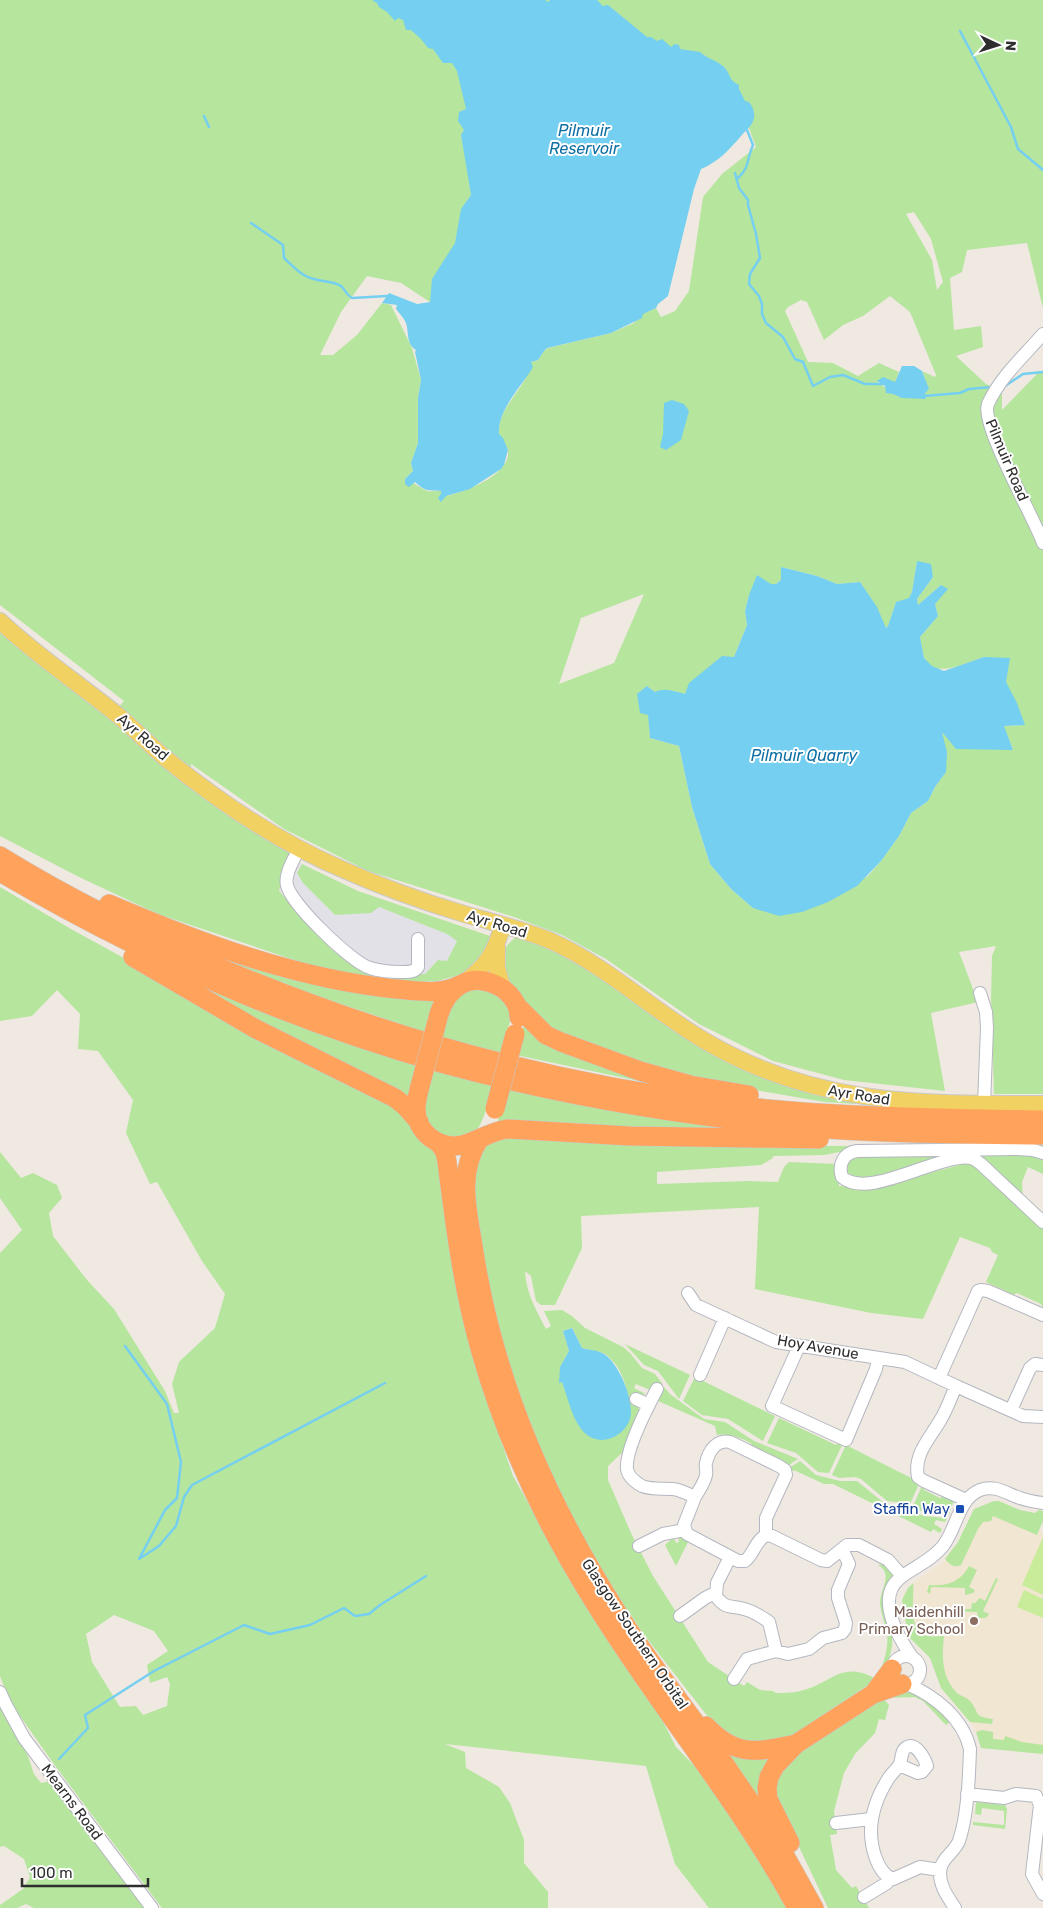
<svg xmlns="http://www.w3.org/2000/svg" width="1043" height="1908" viewBox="0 0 1043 1908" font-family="Rubik,sans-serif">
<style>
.industrial{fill:#e3e1e8}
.education{fill:#f0e6d1}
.green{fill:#b6e59e;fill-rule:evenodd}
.pitch{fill:#c9ec9a}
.water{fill:#75cff0}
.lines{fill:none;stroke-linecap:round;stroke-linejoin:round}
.stream{stroke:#75cff0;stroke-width:2.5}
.minor-casing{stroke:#b4b7c1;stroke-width:14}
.major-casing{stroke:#c9c9c9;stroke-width:18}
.highway-casing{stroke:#c9c9c9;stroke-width:20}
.minor{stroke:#fff;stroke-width:12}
.major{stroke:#f2d163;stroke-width:16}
.highway{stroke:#ffa35c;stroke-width:19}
.highway-bridge-casing{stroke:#c9c9c9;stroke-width:20;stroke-linecap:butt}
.highway-bridge{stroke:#ffa35c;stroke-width:19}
.transit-dot{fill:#1a4fb4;stroke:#fff;stroke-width:2}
.education-dot{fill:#8d6e63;stroke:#fff;stroke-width:2}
.labels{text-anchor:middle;stroke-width:4;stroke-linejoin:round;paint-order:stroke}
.street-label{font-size:15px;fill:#2e2e2e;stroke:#fff}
.transit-label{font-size:15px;fill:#164399;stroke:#fff;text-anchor:end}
.education-label{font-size:15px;fill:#785e54;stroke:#fff;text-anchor:end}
.water-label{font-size:16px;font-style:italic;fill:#0d6fa3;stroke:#fff}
</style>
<rect width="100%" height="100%" fill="#efe9e1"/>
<path class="industrial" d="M288 856 302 864 297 873 303 883 335 915 379 907 447 934 457 941 447 962 438 960 425 974 400 976 347 962 330 948 279 890Z"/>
<path class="education" d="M976 1510 1043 1531V1754L981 1748 978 1735 970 1722 951 1699 958 1694 947 1680 942 1663 944 1637 908 1636 902 1606 904 1594 913 1583 950 1557Z"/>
<path class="green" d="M0 0H1043V308L1027 243 967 250 962 272 950 278 954 330 981 326 983 347 956 356 986 384 1002 391V410L1039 372H1043V1094H994L991 998 992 956 996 946 959 952 978 1002 931 1013 945 1091 844 1080 773 1061 699 1024 606 959 562 935 514 917 368 871 284 829 191 764 190 784 290 851 279 891 330 948 347 962 400 976 425 974 438 960 447 961 457 941 447 934 379 907 371 913 335 915 303 883 297 873 302 864 358 891 490 936 488 953 478 964 460 975 437 981 413 982 324 970 158 914 79 877 0 836V633L110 717 124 701 0 605ZM743 112 756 147 722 174 703 197 689 291 675 311 661 317 656 308 642 314 634 323 611 333 548 348 544 351 538 360 531 362C528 388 497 406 499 434 503 438 503 440 505 444 506 446 508 449 508 451 511 475 464 492 446 496L442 494 441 491C437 490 432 492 428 491 422 490 413 481 405 479L413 471 411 463 418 443V398L421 380 412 348 391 305 382 303 357 335 333 355H320L341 312 367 276 401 283 430 302ZM914 212 931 239 943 282 937 290 932 260 906 214ZM890 296 910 312 936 375 935 377 922 371 925 378V393C894 400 902 398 877 382H895L899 372 879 363 858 376 833 363 808 362 785 311 788 307 801 300 807 302 824 340 843 325 863 316ZM917 561 933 577 917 599 918 605 941 585 935 605 938 616 920 637C921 643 922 651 924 657 932 681 968 662 984 657 1004 681 1015 695 1024 725L1003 726 1013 749 942 731 946 772 935 787 928 801 911 813 899 836 881 861 867 877 753 908 731 889 710 864 692 807 679 746 650 738 647 686 655 692 674 691 685 694 734 657 747 625 745 611 749 595 771 584H776L781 580V567L817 576 837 584 860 582 886 628 888 626 896 602 909 599 912 592ZM644 594 614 663 559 684 581 618Z
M0 887 71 929 144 969 401 1106 435 1151 484 1391 513 1476 577 1590 649 1694 676 1747 708 1780 760 1860 788 1908H709L675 1864 646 1766 445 1744 465 1752 466 1768 499 1787 510 1803 524 1840V1863L548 1892V1908H162L56 1767 10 1702 0 1676V1253L22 1230 0 1198V1152L21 1178 33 1173 57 1185 62 1198 49 1213 53 1236 87 1280 114 1309 165 1391 174 1413H179L172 1384 179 1362 215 1328 225 1294 202 1261 157 1182 150 1184 126 1133 133 1100 98 1051 78 1049 80 1014 57 990 32 1016 0 1021ZM114 1615 154 1631 168 1651 147 1665 150 1683 167 1677 170 1684 167 1706 143 1715 136 1706 120 1707 92 1662 86 1634Z
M174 934 440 996 427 1033 276 982 234 964Z
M519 936H525L596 969 689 1036 874 1105 825 1102 726 1085 659 1070 558 1033C536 1018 474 958 519 936Z
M186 980 293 1024 418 1066 411 1102 301 1046Z
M474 988 498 992 509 1010 510 1021 501 1053 442 1037C449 1012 448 998 474 988Z
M525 1021 677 1089 516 1055Z
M433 1071 492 1086C487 1102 484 1136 462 1139 455 1140 446 1138 439 1137L422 1113Z
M507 1087 769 1133 497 1124Z
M491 1138 830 1146 1043 1145V1150L855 1149 824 1155 773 1156V1158L761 1165 657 1172V1184L748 1181 778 1182 784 1167 789 1162 837 1164 839 1186 877 1187 896 1184 926 1174 970 1162 1043 1225V1308L1041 1304 1017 1293 1011 1296 1006 1291 986 1282 998 1255 992 1252 990 1248 960 1237 923 1319 871 1313 755 1289 759 1207 581 1216 582 1248 555 1305H541L536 1301 531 1276 525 1271C526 1293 536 1310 546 1329L551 1326 544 1311 562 1310 572 1316 585 1328 623 1347 630 1353 642 1368 655 1374 662 1383 661 1386 653 1383 650 1390 636 1384 634 1388 646 1394 641 1395 635 1392 631 1403 638 1407 640 1410 630 1430 625 1450 608 1466V1480L631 1533 653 1576 708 1662 744 1686 747 1682 760 1690 773 1691 776 1693C784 1693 792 1693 800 1691 831 1684 842 1659 876 1679 883 1666 889 1648 887 1634 885 1623 881 1614 880 1603 880 1589 894 1574 878 1565L883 1564 894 1574 892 1647 885 1674 821 1716 820 1721 790 1739 743 1745 712 1722 645 1636 620 1599 578 1529 536 1441 506 1356 491 1297 472 1192V1171ZM572 1328 582 1348C588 1350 599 1351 605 1354 625 1368 630 1397 630 1419L576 1418 562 1382 560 1367 569 1351 563 1331Z
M966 1152 1033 1156 1043 1159V1174L1028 1167 1022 1182 1023 1200 970 1154 863 1180 847 1173C845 1163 849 1159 858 1154Z
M625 1344 690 1375 679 1399 658 1371 644 1365Z
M695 1377 775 1416 763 1441 728 1419 702 1415 683 1401Z
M664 1387 670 1394 704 1419 725 1422 754 1441 798 1459 786 1467 753 1449 751 1443C740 1438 730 1433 717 1435L715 1426 658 1401Z
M779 1418 836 1445 840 1441 843 1443 829 1473 818 1472 796 1453 767 1443Z
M846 1445 913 1479 919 1484 910 1504 887 1501 861 1479 855 1477 839 1478 832 1475Z
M800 1461 816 1475 840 1481H857L884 1503 909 1507 916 1513 924 1516 947 1518 945 1522 936 1520 934 1524 942 1529 940 1533 933 1529 931 1532 833 1484H824L796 1471 790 1470 789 1468Z
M922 1486 924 1490 940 1498 945 1496 954 1500 949 1515 926 1513 914 1508 913 1506Z
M994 1501H999L1020 1510 1035 1513 1039 1510 1043 1511V1521L1037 1535 993 1516 991 1521 983 1522 978 1529 961 1565C954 1568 950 1565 945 1559L958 1542 974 1509Z
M680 1535 688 1542 676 1566 665 1545 674 1537 676 1543 679 1542 678 1536Z
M969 1566 977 1570 969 1587 975 1590 973 1593 965 1595V1588L931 1587 930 1594 927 1592 929 1585C948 1586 959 1583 969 1566Z
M996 1578 998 1579 983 1611 989 1614C987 1619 983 1618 978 1618L977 1612 956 1611V1609H971L972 1603H975L980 1598 985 1601Z
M913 1583C915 1600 906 1629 928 1636 933 1637 940 1636 944 1636 942 1657 941 1676 957 1693 960 1696 967 1697 970 1701 981 1714 972 1716 993 1719L992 1724 970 1722 941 1688 930 1658 908 1636 902 1600 908 1588Z
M911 1691 917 1692 951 1721 946 1725 923 1701 915 1697 883 1698 889 1705 885 1720 879 1719 875 1733 855 1754 844 1773 834 1811 837 1834 830 1835 836 1870 852 1888 856 1886 869 1908H828L775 1796 776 1778 792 1758 888 1692Z
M0 1705 28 1756 34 1774 41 1783 51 1781 145 1908H34L26 1904 17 1908H0V1905L23 1889 30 1877 24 1859 4 1846 0 1847Z
M982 1730 993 1732V1739L1004 1740 1005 1736 1022 1742 1043 1745V1754L981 1748 976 1732Z
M726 1750 770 1758 761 1807Z
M976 1802 1005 1805 1007 1809 1005 1829 973 1825V1822L1004 1825V1811L982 1808 981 1815 975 1814Z"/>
<path class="pitch" d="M1043 1537V1595L1022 1585Z
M1024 1590 1043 1599V1618L1017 1607Z"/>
<path class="water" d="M372 0H545L548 2 550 0H597L603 6 608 5 647 37H651L657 41 662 39 671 47 675 44 679 45 680 49 700 52C707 59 717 60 724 67 731 74 728 80 739 85V89L745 101 749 102C753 107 756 114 753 121 751 127 745 131 741 136 729 150 718 162 701 169L694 189 668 296 658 304 656 308 643 314 642 318 611 333 547 348 544 351 538 360 531 362 533 367C522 386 497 410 499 434L503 438 508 450 504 465 501 469 470 489 446 496 441 502 438 498 441 494V491C427 490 426 492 415 482L409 487 405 484V479L413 471 411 463 418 443V398L421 380 415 352 416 350C406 344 409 332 406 323 404 318 399 313 396 309L397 305 382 303 389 293 417 304 430 302 432 279 455 243 461 209 471 195 461 135 464 130 458 121 459 112 466 109 457 71 452 63H443L433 49 428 48 421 39 411 30H406L403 20 398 18 395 21 387 12 379 7 377 3Z
M902 366H914L922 371 929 389 925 393 926 399 902 398 893 394 886 393 885 386 877 381 883 377 895 382Z
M672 400 684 404 689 411 681 440 666 450 660 447 663 434 664 403Z
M917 561 931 564 933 577 917 599 918 605 941 585 948 589 935 604 938 616 920 637 924 658 932 666 944 671 984 657 1010 658 1006 682 1017 703 1025 725 1004 726 1013 750 956 749 942 732 947 752 946 772 935 787 928 801 911 813 899 836 881 861 857 886 828 902 802 912 779 916 753 908 731 889 710 864 692 807 679 746 650 738 648 715 640 713 637 694 647 686 655 692C664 687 675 691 685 694L689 683 722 656 734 657 747 625 745 611 749 595 757 575 771 584H776L781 580V567L817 576 837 584 860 582 877 607 886 628 888 626 896 602 909 598 912 592Z
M572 1328 582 1348C588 1350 598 1350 604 1354 619 1363 635 1402 630 1419 624 1437 601 1447 586 1434 573 1423 568 1398 562 1382L559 1383 560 1367 569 1351 563 1331Z"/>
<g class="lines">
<path class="stream" d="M960 31 1011 127 1018 149 1043 170
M204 116 209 127
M735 173 739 188 748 200V205L756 234 760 258 750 274 749 284 759 296 762 304V314L766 323 783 337 795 359 803 362 813 386 830 377 843 375 865 384H883
M737 179C751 166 746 160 753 145L747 130
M251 223 283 245 284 258C293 266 302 277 314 279 323 282 333 281 341 286 346 290 346 295 352 298L387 296
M1005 386 1023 374 1043 372
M924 396 960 393 969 389 992 387
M125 1346 167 1404 181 1462 177 1498 165 1510 139 1559 159 1546 176 1526 184 1497 192 1485 385 1383
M59 1759 88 1728 85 1715 154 1671 244 1625 270 1634 310 1625 344 1608 355 1616 369 1614 380 1605 426 1576"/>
<g class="minor-casing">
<path id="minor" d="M1043 334C1024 356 1000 377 988 404 980 424 1034 517 1043 543
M299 849C294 859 284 874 287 885 290 903 352 963 370 968 379 971 391 972 401 972 407 972 414 973 418 967V939
M980 993 986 1012 987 1028 984 1104
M1043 1153 1033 1150 1017 1149 857 1151C843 1153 838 1165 842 1177 869 1201 941 1152 971 1158 975 1159 978 1162 981 1164L1043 1222
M688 1293 696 1305 776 1342 905 1362 956 1386
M799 1346 772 1406 846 1440 876 1369 878 1358
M700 1375 725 1318
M939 1378 978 1291 981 1290 988 1291 1043 1315
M657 1389C648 1406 625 1451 627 1469 628 1477 635 1482 642 1486 652 1490 663 1488 673 1489 681 1490 688 1494 695 1497L684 1525 687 1534 738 1561H745C754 1554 755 1541 766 1535L772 1536 821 1560 827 1561 847 1545H859L888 1560 902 1576
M636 1399 649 1405
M1011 1410 1030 1368 1035 1364 1043 1365
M695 1497C699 1490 705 1482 706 1475 707 1471 705 1467 706 1463 709 1450 717 1439 730 1442L779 1466 785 1470 786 1475 766 1518V1535
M966 1500 924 1481 918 1477C913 1454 931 1437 941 1419 947 1409 951 1397 956 1386L1023 1416 1043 1417
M639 1546 663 1534 685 1530
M730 1557 717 1583 716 1596C726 1610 730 1605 744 1609 752 1611 762 1617 769 1622L776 1651 788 1654 809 1649 823 1638 842 1633 845 1629 846 1623 838 1598V1590L849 1564 842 1549
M680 1616 705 1598 715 1593
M892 1670a14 14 0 1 1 28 0a14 14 0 1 1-28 0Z
M912 1657C898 1637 875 1598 900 1578 914 1567 932 1560 943 1546 957 1528 958 1499 980 1490 995 1484 1007 1494 1020 1498 1028 1501 1035 1502 1043 1503
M734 1679 747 1659 776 1651
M907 1684C935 1696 963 1718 970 1749 969 1777 968 1814 959 1841 954 1853 940 1859 940 1873 940 1887 948 1897 955 1908
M0 1692 5 1703 24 1738 152 1908
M899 1765 918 1773 922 1772 927 1766C925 1759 916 1742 907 1747 901 1750 902 1758 900 1764 897 1769 891 1774 888 1779 873 1803 866 1829 875 1856 878 1865 884 1876 893 1879L920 1867 940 1870
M967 1794 1004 1798 1016 1794 1036 1796 1040 1805 1032 1874 1043 1894
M836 1823 871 1819
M864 1897 887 1883 890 1878"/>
</g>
<g class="major-casing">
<path id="major" d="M0 621C37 656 81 685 120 717 135 730 149 744 164 757 219 802 278 842 344 870 382 887 421 901 461 913 491 922 522 929 551 941 607 966 652 1010 705 1041 816 1106 919 1104 1043 1104
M497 946V968L503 989
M463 983C487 966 494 954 503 925"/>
</g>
<g class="highway-casing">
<path id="highway" d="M0 856C73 901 151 939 230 972 386 1037 552 1083 720 1104 828 1117 935 1118 1043 1120
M0 872C138 953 287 1020 441 1063 558 1095 682 1116 802 1127 882 1134 963 1134 1043 1135
M109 904C200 943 297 979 396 989 418 991 440 995 460 985
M133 957 256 1029 395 1098 405 1106 419 1122
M517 1006 546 1035 561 1042 640 1071 690 1085 749 1095
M439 1014C443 1002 450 990 462 984 484 972 519 991 519 1017
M420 1086C418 1094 416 1101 416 1109 416 1133 440 1150 462 1145 478 1141 489 1132 507 1129L630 1136 819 1139
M480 1138C456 1174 468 1212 474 1252 494 1381 546 1500 615 1609 640 1649 669 1687 697 1725 719 1756 741 1788 762 1819L784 1854 814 1908
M439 1143 445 1152 447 1162C455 1226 463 1290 481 1352 506 1440 545 1523 593 1600 657 1705 738 1799 797 1908
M874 1693 892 1669
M706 1726C737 1758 756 1752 796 1744
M790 1843 768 1799 767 1788 769 1777 775 1766 796 1744 873 1694 902 1684"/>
</g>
<use href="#minor" class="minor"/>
<use href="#major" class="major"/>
<use href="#highway" class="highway"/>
<g class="highway-bridge-casing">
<path id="highway-bridge" d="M420 1086 439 1014
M495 1109 515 1034"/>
</g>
<use href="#highway-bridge" class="highway-bridge"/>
</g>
<rect class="transit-dot" x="955" y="1504" width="10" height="10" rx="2.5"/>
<circle class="education-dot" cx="974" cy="1621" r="5"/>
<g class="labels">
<g class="street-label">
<text transform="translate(1007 460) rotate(67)" y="5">Pilmuir Road</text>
<text transform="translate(143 737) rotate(41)" y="5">Ayr Road</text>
<text transform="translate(497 924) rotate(17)" y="5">Ayr Road</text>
<text transform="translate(859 1095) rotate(9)" y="5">Ayr Road</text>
<text transform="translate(818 1347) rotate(10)" y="5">Hoy Avenue</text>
<text transform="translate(635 1634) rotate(56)" y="5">Glasgow Southern Orbital</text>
<text transform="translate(72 1802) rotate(53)" y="5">Mearns Road</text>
</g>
<g class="transit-label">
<text x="950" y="1514">Staffin Way</text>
</g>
<g class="education-label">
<text x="964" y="1617">Maidenhill<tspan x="964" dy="17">Primary School</tspan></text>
</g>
<g class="water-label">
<text x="584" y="136">Pilmuir<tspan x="584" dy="18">Reservoir</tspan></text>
<text x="804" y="761">Pilmuir Quarry</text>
</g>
</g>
<g transform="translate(998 45) rotate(94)" stroke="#ffffff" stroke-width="4" paint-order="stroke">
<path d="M0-4L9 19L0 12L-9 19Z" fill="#2e2e2e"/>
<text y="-8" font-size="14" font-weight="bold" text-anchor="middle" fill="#2e2e2e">N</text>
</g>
<path d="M22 1878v8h126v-8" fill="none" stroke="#2e2e2e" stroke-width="2.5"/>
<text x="30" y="1878" font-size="15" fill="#2e2e2e" stroke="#ffffff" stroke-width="4" paint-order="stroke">100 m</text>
</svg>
